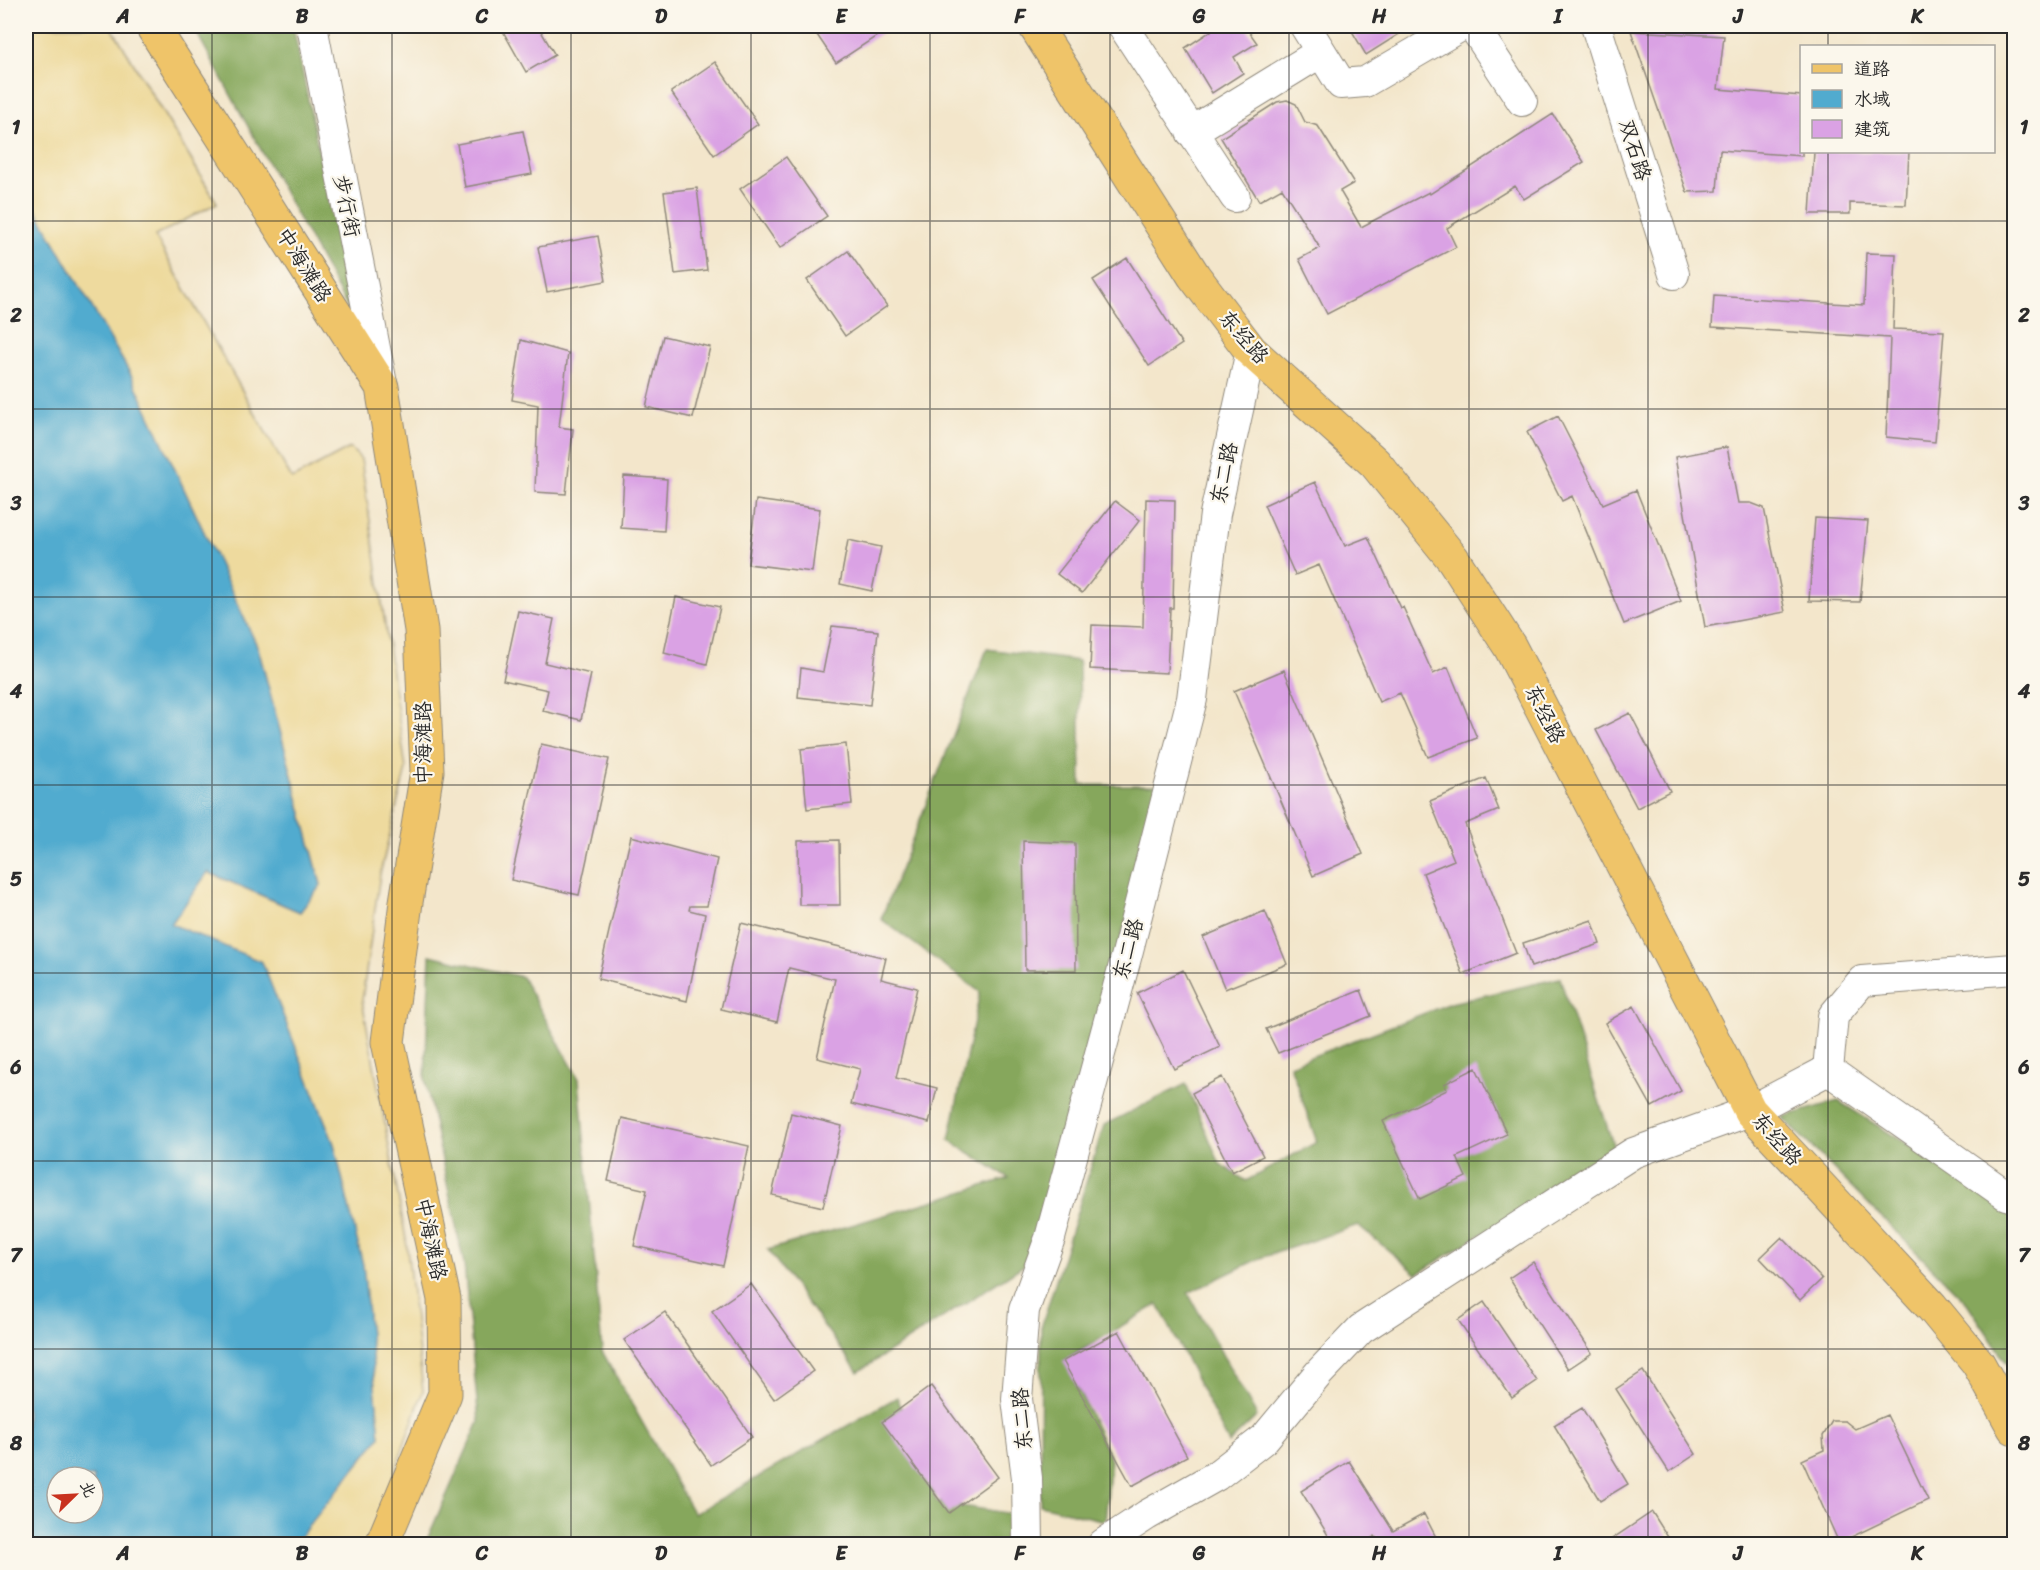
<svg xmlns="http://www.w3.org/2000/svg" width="2040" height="1570" viewBox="0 0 2040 1570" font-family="Sriracha,'LXGW WenKai TC',sans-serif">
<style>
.forest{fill:#86a75c;stroke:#586944;stroke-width:1.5}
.sand{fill:#eeda9e;stroke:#8c8264;stroke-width:1.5}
.water{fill:#51abcf;stroke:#3e6b7d;stroke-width:1.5;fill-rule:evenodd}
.building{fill:#daa2e4}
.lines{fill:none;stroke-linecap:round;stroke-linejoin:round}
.minor-casing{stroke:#8f887b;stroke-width:32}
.major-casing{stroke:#8f887b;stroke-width:35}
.minor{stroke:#fff;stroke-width:30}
.major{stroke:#efc469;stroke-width:33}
.grid{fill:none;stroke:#2b2b2b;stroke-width:1.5;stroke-opacity:0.55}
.labels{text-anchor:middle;stroke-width:4.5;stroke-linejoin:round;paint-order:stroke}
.street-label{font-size:21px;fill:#2b2b2b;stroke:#fbf7ec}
.neatline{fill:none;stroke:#2b2b2b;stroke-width:2}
.grid-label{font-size:20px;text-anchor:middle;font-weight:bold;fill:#2b2b2b}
</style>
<rect width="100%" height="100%" fill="#fbf7ec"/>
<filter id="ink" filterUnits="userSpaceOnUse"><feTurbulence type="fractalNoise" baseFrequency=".0167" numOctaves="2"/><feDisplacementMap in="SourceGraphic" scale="12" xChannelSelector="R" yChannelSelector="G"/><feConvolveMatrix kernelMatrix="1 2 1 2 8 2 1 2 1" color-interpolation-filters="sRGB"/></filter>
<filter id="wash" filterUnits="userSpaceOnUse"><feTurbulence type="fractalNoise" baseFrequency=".008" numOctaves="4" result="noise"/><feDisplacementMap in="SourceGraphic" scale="24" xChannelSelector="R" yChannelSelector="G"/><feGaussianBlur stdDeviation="1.35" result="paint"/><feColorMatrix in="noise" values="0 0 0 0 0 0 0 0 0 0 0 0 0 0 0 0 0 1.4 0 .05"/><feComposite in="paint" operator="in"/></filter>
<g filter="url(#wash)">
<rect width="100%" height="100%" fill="#f3e6cb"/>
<path class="forest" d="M193 26H293L353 318Z
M987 649 1079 661 1081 785H1162L1153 828 1026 1264 858 1372 768 1250 1009 1178 949 1140 980 992 881 919Z
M430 955 522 977 579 1079 602 1351 694 1514 897 1397 937 1502 1013 1514 1008 1544H425L479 1422 464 1264 425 1079Z
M1560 978 1615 1151 1417 1274 1358 1225 1258 1259 1188 1293 1257 1416 1229 1443 1158 1304 1065 1360 1111 1460 1105 1521 1040 1505 1041 1328 1104 1125 1186 1084 1220 1164 1246 1181 1317 1142 1290 1065 1451 1003Z
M1838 1101 2006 1206 2014 1208V1374L1967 1303 1782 1117Z"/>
<path class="sand" d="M26 26H111L217 203 155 236 292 479 350 448 361 459 406 769 380 874 362 1000 406 1239 423 1391 369 1544H294L380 1437 363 1265 334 1144 262 962 171 924 207 872 300 912 321 884 258 648 130 373 26 193Z"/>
<path class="water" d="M26 193 130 373 258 648 321 885 300 912 208 872 171 924 262 962 334 1144 363 1265 380 1437 294 1544H26ZM57 1477H93V1513H57Z"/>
<g id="blocks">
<path class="building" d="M500 26H538L555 55 526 72Z
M811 26H892L836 63Z
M1208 26H1245L1257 43 1234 57 1243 73 1212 93 1185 48 1211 31Z
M1349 26H1412L1366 55Z
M1631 31 1724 36 1718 89 1802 96V156L1720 150 1717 191 1687 192Z
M715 62 758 124 714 155 671 92Z
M1287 100 1296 104 1305 122 1318 126 1354 183 1340 191 1361 227 1429 192 1430 194 1553 114 1584 162 1524 199 1515 186 1447 228 1456 247 1327 314 1299 259 1320 248 1282 188 1259 201 1221 138 1277 102Z
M523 131 532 174 465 187 457 144Z
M1814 152H1909L1906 205 1850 203V214H1810Z
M786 157 827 216 780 248 740 189Z
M697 188 707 270 675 274 664 192Z
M598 236 606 281 547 292 538 247Z
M848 251 887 306 845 336 807 280Z
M1866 253 1896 254 1893 329 1944 331 1935 442 1886 437 1890 338 1712 327 1714 296 1864 305Z
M1127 258 1182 344 1149 366 1093 280Z
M663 336 710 347 693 418 646 407Z
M521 340 568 353 559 427 573 429 566 494 535 492 538 405 512 400Z
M1558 416 1603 504 1636 490 1681 601 1624 624 1572 496 1562 501 1527 432Z
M1727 447 1738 503H1751L1764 508 1785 612 1705 627 1675 457Z
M624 476 667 479 664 531 621 528Z
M1315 482 1345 546 1368 537 1401 608 1403 607 1433 674 1448 667 1477 738 1428 757 1400 693 1379 702 1319 565 1295 575 1264 505Z
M1146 499 1175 500 1173 608H1170L1167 673 1090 669 1092 625 1143 627Z
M756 500 820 509 812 572 748 564Z
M1115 501 1140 520 1082 593 1057 574Z
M1815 518 1868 521 1860 602 1809 601Z
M848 540 881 547 872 591 840 584Z
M676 597 720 607 707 664 664 653Z
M518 611 554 619 545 663 591 674 581 720 543 711 548 690 503 680Z
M832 626 878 631 870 705 798 697 801 668 823 672Z
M1284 670 1363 854 1313 876 1234 691Z
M1630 713 1670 791 1637 808 1596 730Z
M541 744 609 759 579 895 511 880Z
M846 744 852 804 807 809 801 749Z
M1486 778 1499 810 1465 824 1516 953 1463 974 1423 873 1454 860 1430 801Z
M631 836 717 859 707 906H690L689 910 705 914 687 1001 598 979Z
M839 840 840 905H799L798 841Z
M1023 841 1075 843 1076 970H1025Z
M1265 911 1287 964 1225 989 1203 937Z
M1592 920 1600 944 1531 967 1523 943Z
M741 923 886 958 881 979 917 988 896 1078 937 1088 929 1123 851 1104 860 1069 817 1058 835 979 789 968 777 1022 721 1009Z
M1183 970 1220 1047 1174 1069 1137 993Z
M1361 990 1371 1016 1278 1053 1266 1029Z
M1634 1006 1681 1091 1652 1107 1605 1023Z
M1476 1068 1507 1134 1457 1157 1466 1177 1420 1199 1383 1121 1447 1090 1444 1084Z
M1222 1077 1263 1156 1232 1172 1192 1093Z
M791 1113 842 1126 823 1207 772 1195Z
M622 1118 749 1146 723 1266 634 1246 647 1190 608 1181Z
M1782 1237 1822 1279 1800 1300 1760 1258Z
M1533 1262 1592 1353 1568 1369 1509 1278Z
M751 1284 813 1371 774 1399 712 1311Z
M1484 1302 1537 1381 1512 1398 1458 1320Z
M665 1312 752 1437 711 1465 624 1340Z
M1119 1331 1187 1456 1132 1486 1063 1361Z
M1643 1371 1696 1454 1669 1472 1616 1389Z
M931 1386 998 1477 949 1513 882 1422Z
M1582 1408 1628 1484 1600 1501 1554 1425Z
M1887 1415 1928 1500 1839 1543 1802 1460 1824 1450 1823 1436 1832 1421H1845L1855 1429Z
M1349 1461 1393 1531 1424 1514 1440 1545H1368L1377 1539 1375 1536 1362 1545H1334L1301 1491Z
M1652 1512 1673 1545H1603Z"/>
</g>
</g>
<g filter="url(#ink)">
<use href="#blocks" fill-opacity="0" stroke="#8f887b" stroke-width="1.5"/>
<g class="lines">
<g class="minor-casing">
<path id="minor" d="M312 26 382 384
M1123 26 1235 197
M1305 26 1341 84 1365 82 1461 26
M1473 26 1522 101
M1596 26 1674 274
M1191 132 1321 52
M1828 1070 1833 1016 1862 981 2014 969
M1028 1544 1027 1478 1017 1399 1024 1310 1050 1238 1127 954 1192 699 1215 514 1251 351
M1103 1544 1147 1515 1216 1476 1264 1439 1319 1373 1361 1329 1633 1153 1750 1111 1828 1070 2006 1195 2014 1197"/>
</g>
<g class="major-casing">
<path id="major" d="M152 26 382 387 421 630 427 771 406 902 388 1042 444 1299 445 1394 382 1544
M1035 26 1194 276 1251 351 1375 463 1453 559 1510 647 1750 1111 1932 1307 1978 1363 2014 1428"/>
</g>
<use href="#minor" class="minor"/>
<use href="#major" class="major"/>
</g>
</g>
<path class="grid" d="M212 26V1544M392 26V1544M571 26V1544M751 26V1544M930 26V1544M1110 26V1544M1289 26V1544M1469 26V1544M1648 26V1544M1828 26V46M1828 152V1544M26 221H2014M26 409H2014M26 597H2014M26 785H2014M26 973H2014M26 1161H2014M26 1349H2014"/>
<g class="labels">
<g class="street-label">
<text transform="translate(1635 150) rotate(73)" y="7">双石路</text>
<text transform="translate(347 206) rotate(79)" y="7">步行街</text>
<text transform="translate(304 265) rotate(58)" y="7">中海滩路</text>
<text transform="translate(1244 337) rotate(49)" y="7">东经路</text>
<text transform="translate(1224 473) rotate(-78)" y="7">东二路</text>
<text transform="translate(1545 714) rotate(63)" y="7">东经路</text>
<text transform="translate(423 743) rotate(-90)" y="7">中海滩路</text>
<text transform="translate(1128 949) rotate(-75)" y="7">东二路</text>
<text transform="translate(1777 1139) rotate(48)" y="7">东经路</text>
<text transform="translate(431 1239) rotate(78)" y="7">中海滩路</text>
<text transform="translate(1022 1419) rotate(-94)" y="7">东二路</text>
</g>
</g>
<rect width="2040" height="1570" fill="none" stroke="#fbf7ec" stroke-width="66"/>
<rect x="1800" y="45" width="195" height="108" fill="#fbf7ec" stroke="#a8a59f" stroke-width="1.5"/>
<rect x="1812" y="64" width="30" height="9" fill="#efc469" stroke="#a8a59f" stroke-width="1.5"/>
<text x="1854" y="75" font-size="18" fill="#2b2b2b">道路</text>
<rect x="1812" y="90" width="30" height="18" fill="#51abcf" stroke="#a8a59f" stroke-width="1.5"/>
<text x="1854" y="105" font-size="18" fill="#2b2b2b">水域</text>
<rect x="1812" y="120" width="30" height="18" fill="#daa2e4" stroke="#a8a59f" stroke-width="1.5"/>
<text x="1854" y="135" font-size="18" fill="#2b2b2b">建筑</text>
<g transform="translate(75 1495) rotate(66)"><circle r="28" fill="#fbf7ec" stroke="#a8a59f" stroke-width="1.5"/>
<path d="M0-4.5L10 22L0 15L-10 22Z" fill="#c8321e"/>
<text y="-9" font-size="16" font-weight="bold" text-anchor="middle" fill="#2b2b2b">北</text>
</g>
<rect x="33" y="33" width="1974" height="1504" class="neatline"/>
<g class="grid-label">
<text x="123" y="23">A</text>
<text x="302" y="23">B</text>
<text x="482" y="23">C</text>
<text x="661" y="23">D</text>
<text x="841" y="23">E</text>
<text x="1020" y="23">F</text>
<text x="1199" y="23">G</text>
<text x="1379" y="23">H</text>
<text x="1558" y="23">I</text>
<text x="1738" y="23">J</text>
<text x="1917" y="23">K</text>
<text x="16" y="134">1</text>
<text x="2024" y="134">1</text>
<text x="16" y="322">2</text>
<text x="2024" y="322">2</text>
<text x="16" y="510">3</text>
<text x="2024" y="510">3</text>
<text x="16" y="698">4</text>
<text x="2024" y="698">4</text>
<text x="16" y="886">5</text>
<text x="2024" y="886">5</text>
<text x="16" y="1074">6</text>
<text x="2024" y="1074">6</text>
<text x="16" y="1262">7</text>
<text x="2024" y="1262">7</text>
<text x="16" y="1450">8</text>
<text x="2024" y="1450">8</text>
<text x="123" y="1560">A</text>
<text x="302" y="1560">B</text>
<text x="482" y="1560">C</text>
<text x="661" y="1560">D</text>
<text x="841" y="1560">E</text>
<text x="1020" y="1560">F</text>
<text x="1199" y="1560">G</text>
<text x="1379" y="1560">H</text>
<text x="1558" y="1560">I</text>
<text x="1738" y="1560">J</text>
<text x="1917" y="1560">K</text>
</g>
</svg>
